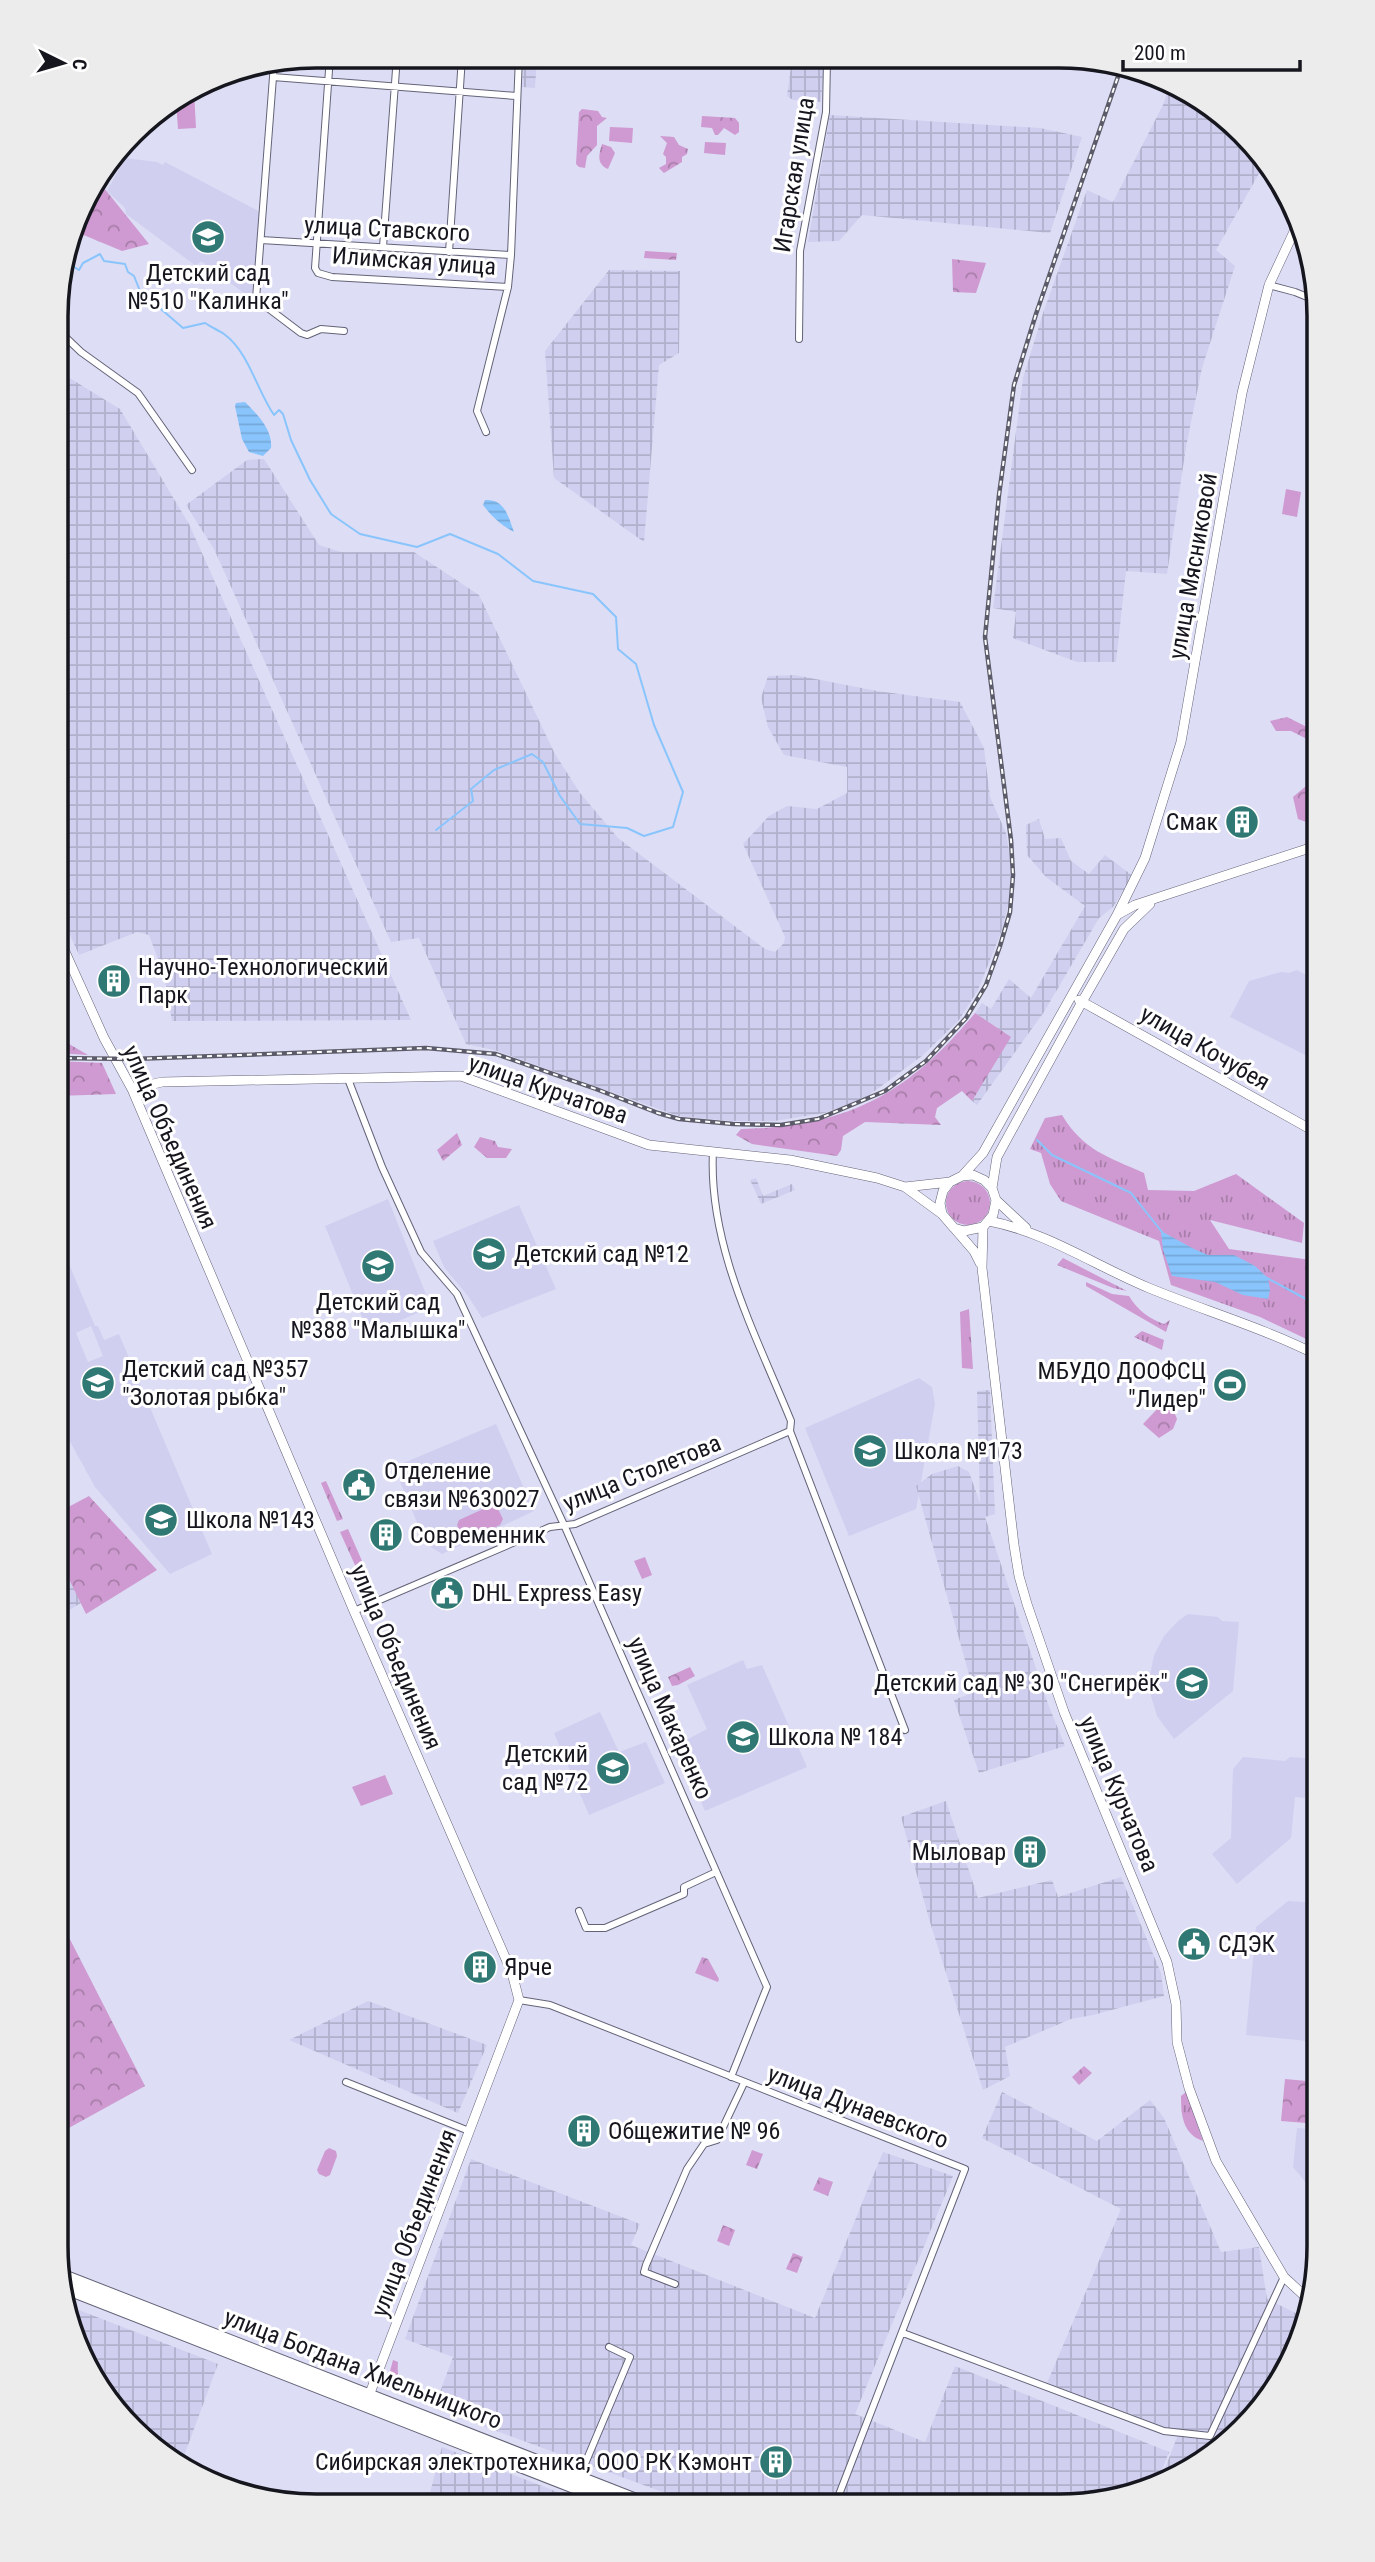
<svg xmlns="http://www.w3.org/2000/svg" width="1375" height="2562" viewBox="0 0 1375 2562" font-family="'Roboto Condensed',sans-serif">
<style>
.built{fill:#d0cfef;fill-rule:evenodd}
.industrial{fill:url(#industrial-grid)}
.grass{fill:url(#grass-tufts)}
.forest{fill:url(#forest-crowns)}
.pitch{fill:#cf9ad1}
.water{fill:url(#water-rules)}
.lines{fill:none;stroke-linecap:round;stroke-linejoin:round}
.stream{stroke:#89c5fc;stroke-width:2}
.street-casing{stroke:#636378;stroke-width:8}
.secondary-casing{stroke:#636378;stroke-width:10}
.highway-casing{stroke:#636378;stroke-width:14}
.street{stroke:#fff;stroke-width:6}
.secondary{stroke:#fff;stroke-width:9}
.highway{stroke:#fff;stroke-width:12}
.rail-casing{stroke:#5b5b69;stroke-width:4.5}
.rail{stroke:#fff;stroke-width:2;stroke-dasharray:5;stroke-linecap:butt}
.labels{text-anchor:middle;stroke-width:6;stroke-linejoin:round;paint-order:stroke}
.street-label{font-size:24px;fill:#16161f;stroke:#fff}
.poi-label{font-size:24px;fill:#16161f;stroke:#fff;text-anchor:start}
.rim{fill:none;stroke:#16161f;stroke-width:3.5}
</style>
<defs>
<pattern id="industrial-grid" width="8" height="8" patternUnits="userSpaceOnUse" patternTransform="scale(1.75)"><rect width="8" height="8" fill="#d0cfef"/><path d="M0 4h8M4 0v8" fill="none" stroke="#b2b1cc"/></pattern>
<pattern id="grass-tufts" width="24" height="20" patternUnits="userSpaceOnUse" patternTransform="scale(1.75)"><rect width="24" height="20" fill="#cf9ad1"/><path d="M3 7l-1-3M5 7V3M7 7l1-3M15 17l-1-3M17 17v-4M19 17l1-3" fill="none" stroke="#a77da9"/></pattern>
<pattern id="forest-crowns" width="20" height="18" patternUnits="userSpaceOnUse" patternTransform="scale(1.75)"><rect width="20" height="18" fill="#cf9ad1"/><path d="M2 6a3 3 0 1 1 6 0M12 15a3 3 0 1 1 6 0" fill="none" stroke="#a77da9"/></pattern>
<pattern id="water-rules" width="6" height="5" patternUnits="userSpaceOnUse" patternTransform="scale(1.75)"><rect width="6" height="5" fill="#89c5fc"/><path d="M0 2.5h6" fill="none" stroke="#76a8d8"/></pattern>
</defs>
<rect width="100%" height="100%" fill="#ddddf5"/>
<path class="built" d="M125 158 157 162 163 165 165 162 262 213 254 290 250 294H245L201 261 196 266 126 214 125 208 107 191Z
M1297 970 1319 982V1062L1230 1017 1249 981 1281 972 1289 973Z
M388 1199 431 1307 369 1334 325 1226Z
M519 1205 556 1289 482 1318 468 1296 444 1267 433 1241Z
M57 1257H66L95 1326H98L104 1340 119 1334 212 1554 170 1574 95 1487 57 1418ZM91 1326 103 1356 88 1362 76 1333Z
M919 1378 932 1387 935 1404 916 1509 849 1536 805 1428Z
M496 1424 534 1511 442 1554 426 1544 394 1467Z
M1319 1533V1598L1318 1588H1309L1313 1538Z
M1188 1614 1218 1617 1222 1621 1239 1622 1233 1691 1174 1739 1157 1716 1151 1696 1150 1675 1154 1655 1164 1636 1178 1621Z
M743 1660 747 1669 762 1665 807 1767 705 1811 677 1745 707 1729 687 1685Z
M600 1712 619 1752 646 1742 665 1783 589 1815 554 1733Z
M1243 1757 1285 1761 1290 1757 1319 1759V1799L1295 1797 1291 1838 1237 1884 1212 1854 1231 1838 1233 1769Z
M1288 1901 1319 1903 1318 2042 1246 2035 1256 1927Z
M1297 2128 1318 2130V2197L1293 2167Z"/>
<path class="industrial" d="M524 57H537L535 88 522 87Z
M792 59H824L821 102 793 100 787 96Z
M1171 82 1231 121 1266 161 1216 250 1235 266 1202 368 1186 447 1167 574 1126 571 1116 662H1077L1013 638 1016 612 993 608 1023 378 1043 313 1087 190 1113 202 1163 105Z
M830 115 1040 128 1082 137 1050 233 862 215 839 241 808 242Z
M609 270 680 271 679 353 659 365 644 542 554 478 545 351Z
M58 371 120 409 189 524 411 1020 172 1021 164 975 149 935 137 932 79 955 57 906Z
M264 459 319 545 341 552H414L479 595 555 754 580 793 618 838 765 949 775 952 784 943 785 937 743 844 769 816 787 806 817 809 847 793V767L784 755 768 727 761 698 768 676 795 675 877 691 960 702 984 748 990 797 1006 833 1011 862 1009 901 1002 930 978 990 959 1020 922 1056 868 1096 825 1113 774 1121H730L678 1116 494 1050 466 1044 419 938 391 942 214 549 186 505 247 460Z
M1039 819 1045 839 1061 838 1071 861 1089 874 1105 855 1133 876 1113 907 1099 918 1044 1012 977 1105 972 1101 1010 1037 975 1013 982 1003 991 1009 1009 979 1031 998 1085 906 1046 877 1027 855 1026 825Z
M756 1178 763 1196 792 1184 795 1190 761 1204 750 1180Z
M990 1390 995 1514 985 1517 1048 1704 1065 1746 979 1773 954 1700 974 1692 916 1486 932 1474 958 1466 969 1472 980 1503 977 1391Z
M57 1503 105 1589 57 1617Z
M946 1801 978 1898 1052 1880 1058 1897 1121 1877 1161 1973 1164 1996 1093 2015 1071 2019 1005 2047 1010 2076 983 2090 929 1919 901 1817Z
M368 2001 487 2045 458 2113 289 2040Z
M1002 2092 1097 2141 1150 2100 1164 2118 1221 2252 1259 2247 1267 2299 1306 2318 1299 2345 1265 2405 1204 2462 1159 2484 1179 2432 1047 2383 1121 2209 982 2138Z
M883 2152 953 2176 855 2414 925 2442 955 2366 1169 2452 1156 2485 1142 2492 1059 2506 698 2505 434 2408 453 2357 405 2339 471 2159 640 2224 631 2245 815 2318Z
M66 2305 218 2364 181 2464 145 2442 100 2391 70 2329Z
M442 2447 591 2505 427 2504Z"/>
<path class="grass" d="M602 144 611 147 615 153 608 169C596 164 599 154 602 144Z
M1062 1115C1083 1150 1108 1157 1144 1173L1148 1190 1194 1191 1236 1174 1304 1223 1302 1243 1210 1220 1229 1249 1319 1261V1345L1260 1317 1171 1285 1159 1241 1061 1201 1050 1184 1041 1153 1030 1149 1045 1118Z
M946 1203a22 22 0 1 1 44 0a22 22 0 1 1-44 0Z
M1063 1258 1127 1291 1113 1288 1057 1265Z
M1086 1282 1112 1294 1129 1296C1137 1310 1150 1319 1164 1324L1170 1320 1166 1332 1086 1286Z
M969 1309 973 1369 962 1368 960 1312Z
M1142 1331 1164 1340 1162 1350 1134 1337Z
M326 1481 343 1519 337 1521 321 1483Z
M348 1529 366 1570 359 1574 340 1532Z
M1186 2092 1203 2141C1183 2134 1181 2116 1181 2096Z
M393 2360 398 2362C397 2376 398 2386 413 2392V2397L386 2386Z"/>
<path class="forest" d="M582 109 598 111 602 117 607 118 597 126V145L587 156 585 168 579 167 576 164 579 112Z
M702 116 735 118 739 123V132L735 135 724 128 718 135H715L712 128 701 127Z
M660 136 674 137 679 145 688 149 687 154 682 157V162L664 173 659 168 666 164V157L663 154 667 143Z
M111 165 100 183 149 244 122 251 74 231 83 201Z
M645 251 677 253 676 260 644 258Z
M952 259 986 263 976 293 953 292Z
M1287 717 1319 733V745L1291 731H1276L1270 721Z
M1319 775V804L1309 809 1317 826 1298 819 1293 797Z
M975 1013 1011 1037 972 1101 962 1091 937 1108 935 1117 941 1125 865 1122 843 1136 841 1150 837 1156 752 1144 736 1135 741 1129C847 1127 908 1094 975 1013Z
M57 1037 88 1055 57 1053Z
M57 1061 102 1063 116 1094 57 1096Z
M457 1133 462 1145 443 1161 437 1150Z
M480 1137 495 1141 498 1147 512 1149 506 1158H487L474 1147Z
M1159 1407 1173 1409 1177 1419 1173 1429 1159 1438 1143 1424Z
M89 1496 157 1570 86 1614 66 1573 57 1577V1513Z
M645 1557 652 1575 642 1579 634 1561Z
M690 1667 695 1676 678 1685 672 1686 668 1677Z
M56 1912 145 2086 56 2135Z
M702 1957 708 1959 719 1979 718 1982 695 1973Z
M1084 2066 1092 2073 1079 2085 1072 2077Z
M1285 2079 1318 2082V2124L1281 2121Z
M752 2150 763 2154 757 2169 746 2165Z
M819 2177 833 2182 828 2196 813 2190Z
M723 2225 735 2230 729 2246 717 2241Z
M793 2253 803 2257 797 2273 786 2269Z"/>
<path class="pitch" d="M194 91 196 128 178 129 176 101Z
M610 127 633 128 632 143 609 141Z
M705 142 726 143 725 155 704 153Z
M1286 489 1301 492 1297 517 1282 514Z
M492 1505 497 1507 503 1519 500 1525 468 1540 462 1537 457 1525 459 1520Z
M385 1775 393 1794 361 1806 352 1787Z
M329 2148 336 2151 337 2156 330 2175 326 2177 319 2174 317 2170 325 2151Z"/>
<path class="water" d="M245 402C257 414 273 430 271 448L263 456 249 452 242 439 235 406 236 403Z
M485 500C505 499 508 516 514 532 501 525 492 517 483 505Z
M1161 1231 1194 1249 1208 1255H1234L1255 1266 1268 1278 1270 1290 1268 1299 1243 1295 1215 1282 1172 1276 1163 1250Z"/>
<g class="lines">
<path class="stream" d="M62 270 74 267 79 270 83 263 100 254 104 261 125 264 128 272 134 276 140 291 183 328 205 323C211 327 218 330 224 334 249 352 257 391 274 415L279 410 283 414 291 440 310 480 331 514 360 534 417 547 450 534 498 554 533 581 593 594 616 617 618 649 636 664 654 725 683 792 673 827 644 836 627 828 580 824 560 796 543 762 532 754 494 770 471 789 473 801 436 830
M1037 1140 1052 1155 1131 1193 1162 1232
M1267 1278 1319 1306"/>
<g class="street-casing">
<path id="street" d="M330 56 315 268 318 273 332 277 508 287
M274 64 256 299 301 333 307 335 321 329 344 331
M273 77 516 96
M261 240 511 255
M383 247 397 56
M449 252 462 57
M1269 285 1295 292 1317 301
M58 330 81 352 138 393 192 470
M799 339 800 251 826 112 827 59
M486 432 477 411 508 287 511 255 519 57
M348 1079 382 1167 421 1252 457 1294 565 1527 767 1987 731 2077
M713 1151C708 1246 756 1335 791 1421L790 1431 905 1730
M354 1611 550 1527 575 1524 790 1431
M579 1911 586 1928H605L684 1894V1887L716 1872
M519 2000 550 2005 965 2169 835 2505
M346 2082 469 2131
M675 2284 644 2272 646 2265 687 2169 704 2144 717 2140 744 2083
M903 2333 1164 2431 1210 2436 1284 2277
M579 2478 630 2357 609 2347"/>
</g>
<g class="secondary-casing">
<path id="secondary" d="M1117 915 1145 858 1181 742 1242 393 1269 285 1299 221
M57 934 104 1038 132 1089 354 1611 512 1973 519 2000 367 2401
M1079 1000 1319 1134
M132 1089 162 1082 461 1076 649 1145 790 1160 877 1178 905 1187 942 1214 954 1228 964 1231 983 1227 993 1215 996 1200 992 1188 984 1180 973 1175 962 1176 950 1182 943 1191 940 1203 942 1214
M962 1176 983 1153 1117 915 1135 905 1319 845
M905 1187 950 1182
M992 1188 997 1157 1082 1002 1124 929 1150 904
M996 1200 1026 1228
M989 1221C1046 1232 1096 1266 1149 1288 1205 1311 1264 1328 1319 1356
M983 1227 982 1268 1014 1545 1019 1576 1027 1604 1064 1712 1167 1962 1176 2004 1177 2042 1189 2088 1216 2161 1284 2277 1310 2301
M955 1229 974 1251 980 1263"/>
</g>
<g class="highway-casing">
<path id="highway" d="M61 2275 649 2505
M63 2287 620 2505"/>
</g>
<use href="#street" class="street"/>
<use href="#secondary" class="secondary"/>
<use href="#highway" class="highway"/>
<g class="rail-casing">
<path id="rail" d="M57 1058 133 1059 426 1048 496 1054 596 1089 658 1113 679 1119 733 1124 781 1125 818 1119 885 1091 926 1061 966 1018 986 985 1000 946 1010 912 1013 875 1011 840 985 637 999 495 1014 385 1036 314 1122 65"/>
</g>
<use href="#rail" class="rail"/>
</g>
<defs>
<g id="school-disc" transform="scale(1.75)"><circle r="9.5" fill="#307873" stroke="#fff"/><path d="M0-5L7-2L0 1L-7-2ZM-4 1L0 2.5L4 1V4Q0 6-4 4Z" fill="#fff"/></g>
<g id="building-disc" transform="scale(1.75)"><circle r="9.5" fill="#307873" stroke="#fff"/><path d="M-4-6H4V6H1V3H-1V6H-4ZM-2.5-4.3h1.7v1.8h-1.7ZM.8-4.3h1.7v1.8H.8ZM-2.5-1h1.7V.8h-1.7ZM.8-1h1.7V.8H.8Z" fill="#fff"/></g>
<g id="stadium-disc" transform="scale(1.75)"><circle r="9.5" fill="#307873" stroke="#fff"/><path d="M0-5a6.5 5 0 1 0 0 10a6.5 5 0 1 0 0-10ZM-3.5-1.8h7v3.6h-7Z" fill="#fff"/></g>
<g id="civic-disc" transform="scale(1.75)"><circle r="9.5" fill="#307873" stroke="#fff"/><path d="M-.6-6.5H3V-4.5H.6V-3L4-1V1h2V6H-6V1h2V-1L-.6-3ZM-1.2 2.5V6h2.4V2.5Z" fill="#fff"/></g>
</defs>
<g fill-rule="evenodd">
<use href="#school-disc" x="208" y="237"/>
<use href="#building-disc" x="1242" y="822"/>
<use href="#building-disc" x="114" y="981"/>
<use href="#school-disc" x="489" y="1254"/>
<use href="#school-disc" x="378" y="1266"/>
<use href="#school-disc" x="98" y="1383"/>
<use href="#stadium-disc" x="1230" y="1385"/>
<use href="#school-disc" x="870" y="1451"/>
<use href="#civic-disc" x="359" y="1485"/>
<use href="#school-disc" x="161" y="1520"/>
<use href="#building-disc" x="386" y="1535"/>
<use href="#civic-disc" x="447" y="1593"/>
<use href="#school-disc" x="1192" y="1683"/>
<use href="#school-disc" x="743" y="1737"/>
<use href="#school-disc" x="613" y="1768"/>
<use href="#building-disc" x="1030" y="1852"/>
<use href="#civic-disc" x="1194" y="1944"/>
<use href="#building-disc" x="480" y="1967"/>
<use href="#building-disc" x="584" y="2131"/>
<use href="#building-disc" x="776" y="2462"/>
</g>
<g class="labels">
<g class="street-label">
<text transform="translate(794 175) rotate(-81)" y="8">Игарская улица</text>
<text transform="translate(387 229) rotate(3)" y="8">улица Ставского</text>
<text transform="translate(414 261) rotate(4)" y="8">Илимская улица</text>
<text transform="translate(1193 566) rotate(-80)" y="8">улица Мясниковой</text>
<text transform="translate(1205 1048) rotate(30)" y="8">улица Кочубея</text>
<text transform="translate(548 1089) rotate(19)" y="8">улица Курчатова</text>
<text transform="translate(170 1137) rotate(66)" y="8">улица Объединения</text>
<text transform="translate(642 1473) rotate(-22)" y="8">улица Столетова</text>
<text transform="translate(396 1657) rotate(67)" y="8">улица Объединения</text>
<text transform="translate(670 1718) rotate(66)" y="8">улица Макаренко</text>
<text transform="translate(1119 1794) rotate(67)" y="8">улица Курчатова</text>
<text transform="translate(858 2107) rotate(21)" y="8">улица Дунаевского</text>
<text transform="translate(414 2223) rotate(-69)" y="8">улица Объединения</text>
<text transform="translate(363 2369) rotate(21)" y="8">улица Богдана Хмельницкого</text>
</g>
<g class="poi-label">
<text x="208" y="281" text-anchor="middle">Детский сад<tspan x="208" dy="28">№510 "Калинка"</tspan></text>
<text x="1218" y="830" text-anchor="end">Смак</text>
<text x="138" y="975">Научно-Технологический<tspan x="138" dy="28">Парк</tspan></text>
<text x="514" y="1262">Детский сад №12</text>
<text x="378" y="1310" text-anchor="middle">Детский сад<tspan x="378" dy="28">№388 "Малышка"</tspan></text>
<text x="122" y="1377">Детский сад №357<tspan x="122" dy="28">"Золотая рыбка"</tspan></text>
<text x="1206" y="1379" text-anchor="end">МБУДО ДООФСЦ<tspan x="1206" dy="28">"Лидер"</tspan></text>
<text x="894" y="1459">Школа №173</text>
<text x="384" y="1479">Отделение<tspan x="384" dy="28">связи №630027</tspan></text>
<text x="186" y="1528">Школа №143</text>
<text x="410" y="1543">Современник</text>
<text x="472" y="1601">DHL Express Easy</text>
<text x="1168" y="1691" text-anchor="end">Детский сад № 30 "Снегирёк"</text>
<text x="768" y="1745">Школа № 184</text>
<text x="588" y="1762" text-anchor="end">Детский<tspan x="588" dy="28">сад №72</tspan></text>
<text x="1006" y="1860" text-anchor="end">Мыловар</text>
<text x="1218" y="1952">СДЭК</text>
<text x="504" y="1975">Ярче</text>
<text x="608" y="2139">Общежитие № 96</text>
<text x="752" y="2470" text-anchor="end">Сибирская электротехника, ООО РК Кэмонт</text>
</g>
</g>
<path d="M0 0H1375V2562H0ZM316 68H1059A248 248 0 0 1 1307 316V2246A248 248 0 0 1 1059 2494H316A248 248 0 0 1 68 2246V316A248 248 0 0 1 316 68Z" fill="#ececed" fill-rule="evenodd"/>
<path class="rim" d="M316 68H1059A248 248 0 0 1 1307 316V2246A248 248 0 0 1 1059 2494H316A248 248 0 0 1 68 2246V316A248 248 0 0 1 316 68Z"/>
<g transform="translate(63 63) rotate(95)" stroke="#ffffff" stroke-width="5" paint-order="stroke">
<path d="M0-5L12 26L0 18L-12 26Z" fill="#16161f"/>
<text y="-10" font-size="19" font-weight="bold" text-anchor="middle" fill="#16161f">С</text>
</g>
<path d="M1123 60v10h177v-10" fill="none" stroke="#16161f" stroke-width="3.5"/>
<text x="1134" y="60" font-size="21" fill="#16161f" stroke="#ffffff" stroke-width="5" paint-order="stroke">200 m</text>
</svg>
